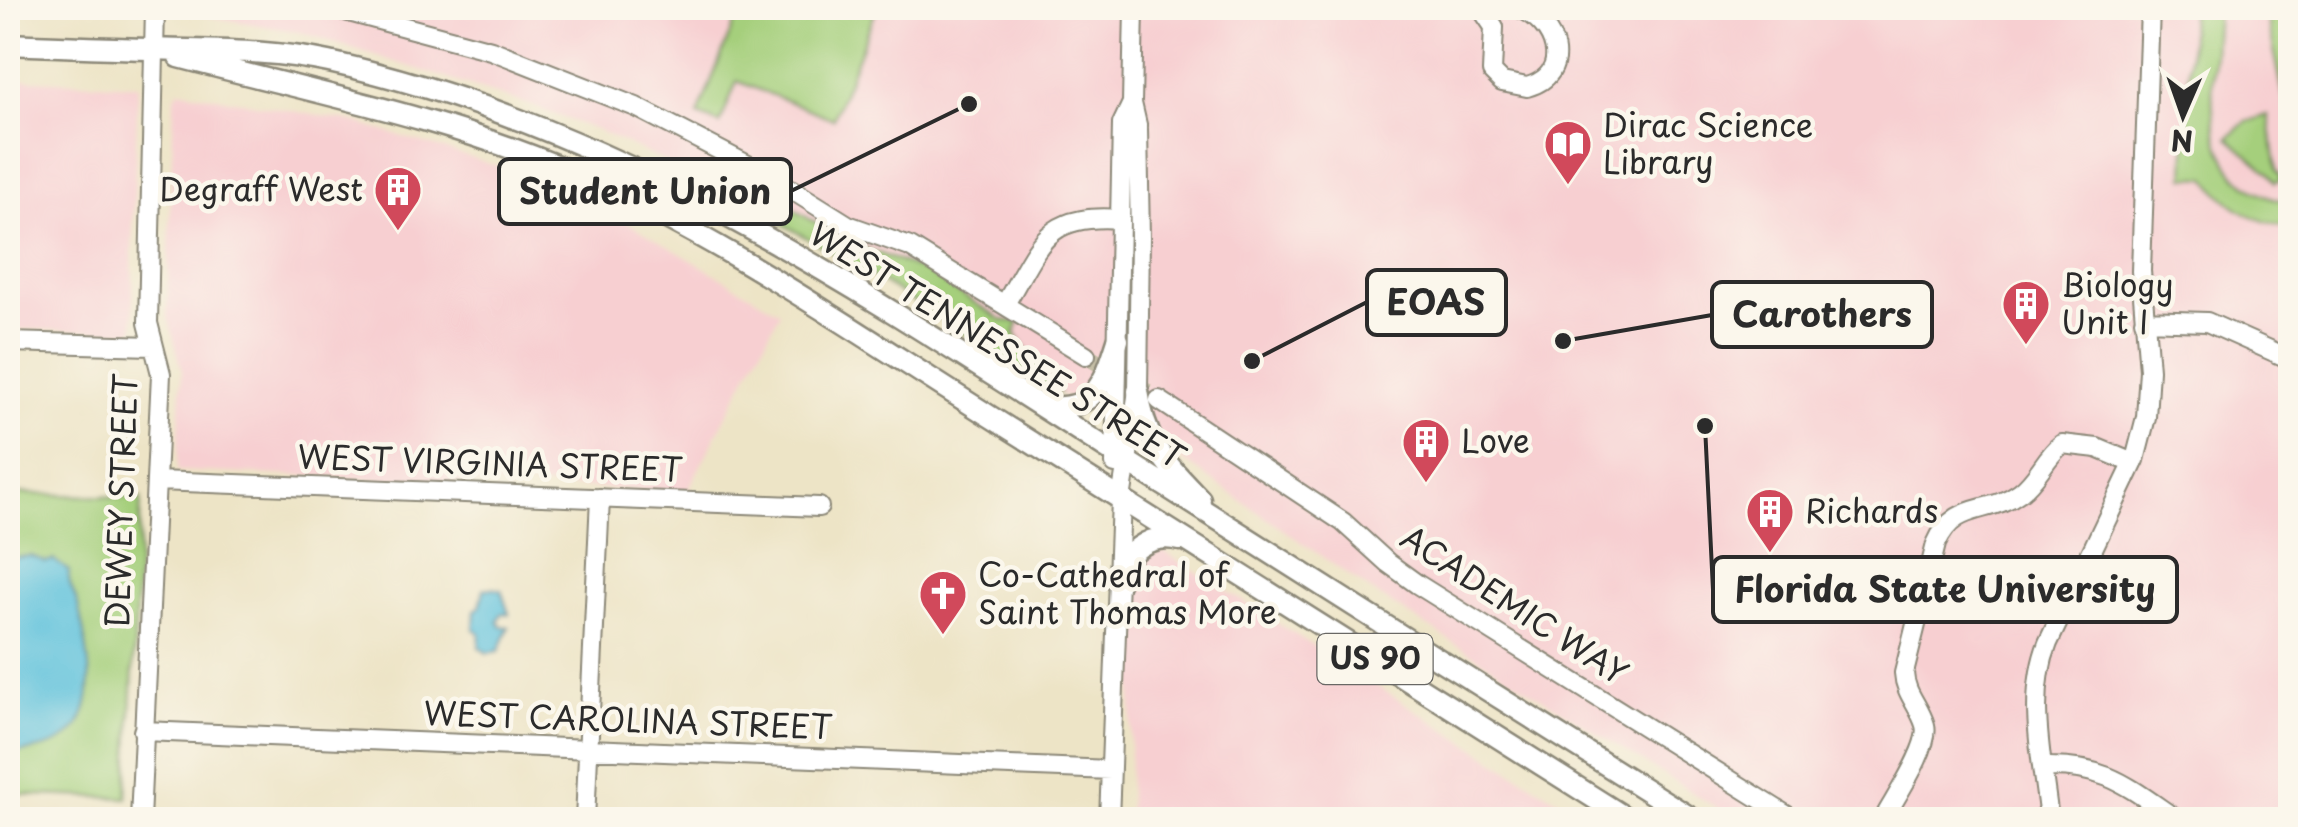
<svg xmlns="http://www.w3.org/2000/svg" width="2298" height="827" viewBox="0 0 2298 827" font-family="'Playpen Sans',sans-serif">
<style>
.built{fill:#f7cfd1}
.green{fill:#a5cf7b;stroke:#687d53;stroke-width:2.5}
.water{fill:#5dc1db;stroke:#447683;stroke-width:2.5}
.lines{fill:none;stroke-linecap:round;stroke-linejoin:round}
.minor-tunnel{stroke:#c6bfa7;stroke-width:18;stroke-dasharray:18 9;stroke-linecap:butt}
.minor-casing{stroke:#8c8878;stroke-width:22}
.major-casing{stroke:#8c8878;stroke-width:25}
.minor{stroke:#fff;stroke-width:18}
.major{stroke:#fff;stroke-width:20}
.labels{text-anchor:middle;stroke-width:9;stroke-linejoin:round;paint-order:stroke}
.shield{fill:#fbf7ec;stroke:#696865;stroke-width:2.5}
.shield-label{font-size:30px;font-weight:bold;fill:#2b2b2b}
.poi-label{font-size:32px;fill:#2b2b2b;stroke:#fbf7ec;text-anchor:start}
.street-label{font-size:32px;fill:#2b2b2b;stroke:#fbf7ec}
.leader{fill:none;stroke:#2b2b2b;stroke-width:4}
.callout-dot{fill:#2b2b2b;stroke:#fbf7ec;stroke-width:4}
.callout{fill:#fbf7ec;stroke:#2b2b2b;stroke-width:4}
.callout-label{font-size:35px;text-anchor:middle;font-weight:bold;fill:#2b2b2b}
</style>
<rect width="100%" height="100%" fill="#fbf7ec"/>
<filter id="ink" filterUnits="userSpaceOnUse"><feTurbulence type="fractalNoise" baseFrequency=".01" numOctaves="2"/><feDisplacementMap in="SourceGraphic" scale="20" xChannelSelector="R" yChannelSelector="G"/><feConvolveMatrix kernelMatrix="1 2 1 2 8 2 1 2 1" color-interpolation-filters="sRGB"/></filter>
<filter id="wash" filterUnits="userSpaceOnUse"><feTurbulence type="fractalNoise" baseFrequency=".0048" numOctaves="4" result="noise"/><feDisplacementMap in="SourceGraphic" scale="40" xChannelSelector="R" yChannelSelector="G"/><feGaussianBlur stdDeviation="2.25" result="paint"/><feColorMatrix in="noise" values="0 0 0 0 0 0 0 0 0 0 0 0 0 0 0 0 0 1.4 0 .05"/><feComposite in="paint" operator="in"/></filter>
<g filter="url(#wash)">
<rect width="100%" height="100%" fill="#ede4c6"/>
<path class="built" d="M178 8H2290V819H1734L1374 593 1180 458 1060 394 868 273 708 182 599 131 524 103 304 33 178 11Z
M8 79 138 85 132 253 134 328 131 332 8 329Z
M178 90 354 122 501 167 630 224 780 312 687 492 177 471 182 369 167 314 174 100Z
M1163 551 1588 819H1128L1136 580 1139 568 1148 556Z"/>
<path class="green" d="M740 8H860L875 13 833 119 737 81 720 124 698 115Z
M2191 8H2217C2214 82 2190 186 2290 202V227C2256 223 2227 206 2207 178L2185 177Z
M2265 8H2290V125Z
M2268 115 2277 170 2282 179 2275 183 2269 173 2228 138 2246 122Z
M743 179 843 239 926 272 1002 320 1019 322 1015 334 1060 394 868 273 734 196Z
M8 493 141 498 127 798 8 794Z"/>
<path class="water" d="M31 556 46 562 54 560 69 571C67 586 76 594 79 609 87 648 105 716 61 741 45 750 25 751 8 753V558Z
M492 588 501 590 509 614 502 613 498 621 501 626 509 627 499 651 487 653 479 647 480 633 474 629 475 610 480 607 484 589Z"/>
</g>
<g filter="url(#ink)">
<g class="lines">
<path class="minor-tunnel" d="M1086 355 1159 400"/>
<g class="minor-casing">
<path id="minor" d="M334 8 491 50 636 107 773 178 848 225 910 247 1086 355
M1481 8 1494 27 1492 72 1502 82 1527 87C1574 74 1556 22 1519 8
M1005 304C1040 246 1043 213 1120 219
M2144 320 2207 322 2290 359
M8 342 153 346
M1159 400 1343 522 1388 563 1417 584 1794 820
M1115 464 1122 124 1132 103
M158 481 819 507
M143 731 1111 770
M2043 767C2106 765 2127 786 2177 820
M140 820 161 374 148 323 155 8
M585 820 600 498
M1109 820 1121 499 1138 391 1140 237 1138 129 1132 103 1134 8
M1883 820C1894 799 1931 746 1925 725 1919 705 1905 694 1904 673L1936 544C1955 500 1988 516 2020 492 2038 479 2045 457 2062 444L2097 448 2133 463
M2049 820C2043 763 2026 698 2048 643L2135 460 2146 417 2149 370 2141 271 2150 8"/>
</g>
<g class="major-casing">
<path id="major" d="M8 44C55 46 102 48 150 49 211 51 269 49 329 62 623 126 875 300 1123 459 1313 581 1503 700 1694 820
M179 57C311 92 443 117 569 171 718 235 854 331 991 417 1204 551 1417 685 1629 820
M1138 391C1145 444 1165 462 1200 499
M1044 406C1095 414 1105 381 1118 340
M1118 584C1122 552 1150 532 1180 540"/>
</g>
<use href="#minor" class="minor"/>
<use href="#major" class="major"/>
</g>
</g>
<defs>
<g id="library-pin" transform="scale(2.5)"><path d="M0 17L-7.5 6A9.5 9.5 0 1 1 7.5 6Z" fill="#d1495b" stroke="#fbf7ec"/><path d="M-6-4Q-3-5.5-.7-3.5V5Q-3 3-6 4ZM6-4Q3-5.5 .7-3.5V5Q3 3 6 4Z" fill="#fff"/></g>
<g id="building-pin" transform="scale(2.5)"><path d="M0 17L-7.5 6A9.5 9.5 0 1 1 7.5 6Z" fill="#d1495b" stroke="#fbf7ec"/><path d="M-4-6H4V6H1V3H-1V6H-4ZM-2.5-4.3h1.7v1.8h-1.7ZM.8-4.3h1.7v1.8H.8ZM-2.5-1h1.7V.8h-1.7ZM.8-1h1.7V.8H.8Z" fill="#fff"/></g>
<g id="church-pin" transform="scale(2.5)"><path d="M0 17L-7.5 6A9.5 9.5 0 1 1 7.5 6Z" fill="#d1495b" stroke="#fbf7ec"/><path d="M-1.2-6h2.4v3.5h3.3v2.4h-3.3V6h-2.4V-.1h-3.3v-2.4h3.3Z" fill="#fff"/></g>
</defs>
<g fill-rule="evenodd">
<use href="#library-pin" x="1568" y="144"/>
<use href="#building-pin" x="398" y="190"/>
<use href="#building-pin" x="2026" y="304"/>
<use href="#building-pin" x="1426" y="442"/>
<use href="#building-pin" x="1770" y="512"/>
<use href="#church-pin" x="943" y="594"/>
</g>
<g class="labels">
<rect class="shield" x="1317.5" y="634" width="115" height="50" rx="8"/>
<g class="shield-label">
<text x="1375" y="669">US 90</text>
</g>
<g class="poi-label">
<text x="1603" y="137">Dirac Science<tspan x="1603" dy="37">Library</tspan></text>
<text x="363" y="201" text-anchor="end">Degraff West</text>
<text x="2061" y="297">Biology<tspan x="2061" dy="37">Unit I</tspan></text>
<text x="1461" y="453">Love</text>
<text x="1805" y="523">Richards</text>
<text x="978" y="587">Co-Cathedral of<tspan x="978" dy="37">Saint Thomas More</tspan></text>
</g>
<g class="street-label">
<text transform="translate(997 346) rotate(32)" y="11">WEST TENNESSEE STREET</text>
<text transform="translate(490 464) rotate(2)" y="11">WEST VIRGINIA STREET</text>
<text transform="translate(122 501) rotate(-88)" y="11">DEWEY STREET</text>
<text transform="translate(1514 606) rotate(33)" y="11">ACADEMIC WAY</text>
<text transform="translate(628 721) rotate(2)" y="11">WEST CAROLINA STREET</text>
</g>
</g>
<path class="leader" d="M969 104L791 191M1252 361L1367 302M1563 341L1712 315M1705 426L1713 590"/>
<g class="callout-dot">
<circle cx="969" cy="104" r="10"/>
<circle cx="1252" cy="361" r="10"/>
<circle cx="1563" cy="341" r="10"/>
<circle cx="1705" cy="426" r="10"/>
</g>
<g class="callout">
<rect x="499" y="159" width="292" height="65" rx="10"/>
<rect x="1367" y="270" width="139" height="65" rx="10"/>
<rect x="1712" y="282" width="220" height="65" rx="10"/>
<rect x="1713" y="557" width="464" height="65" rx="10"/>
</g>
<g class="callout-label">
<text x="645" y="204">Student Union</text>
<text x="1436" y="315">EOAS</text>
<text x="1822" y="327">Carothers</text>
<text x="1945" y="602">Florida State University</text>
</g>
<rect width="2298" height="827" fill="none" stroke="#fbf7ec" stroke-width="40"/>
<g transform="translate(2183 115) rotate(182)" stroke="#fbf7ec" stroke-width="8" paint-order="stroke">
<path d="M0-8L18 38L0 25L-18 38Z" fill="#2b2b2b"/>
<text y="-15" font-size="28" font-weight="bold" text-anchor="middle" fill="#2b2b2b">N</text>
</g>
</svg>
